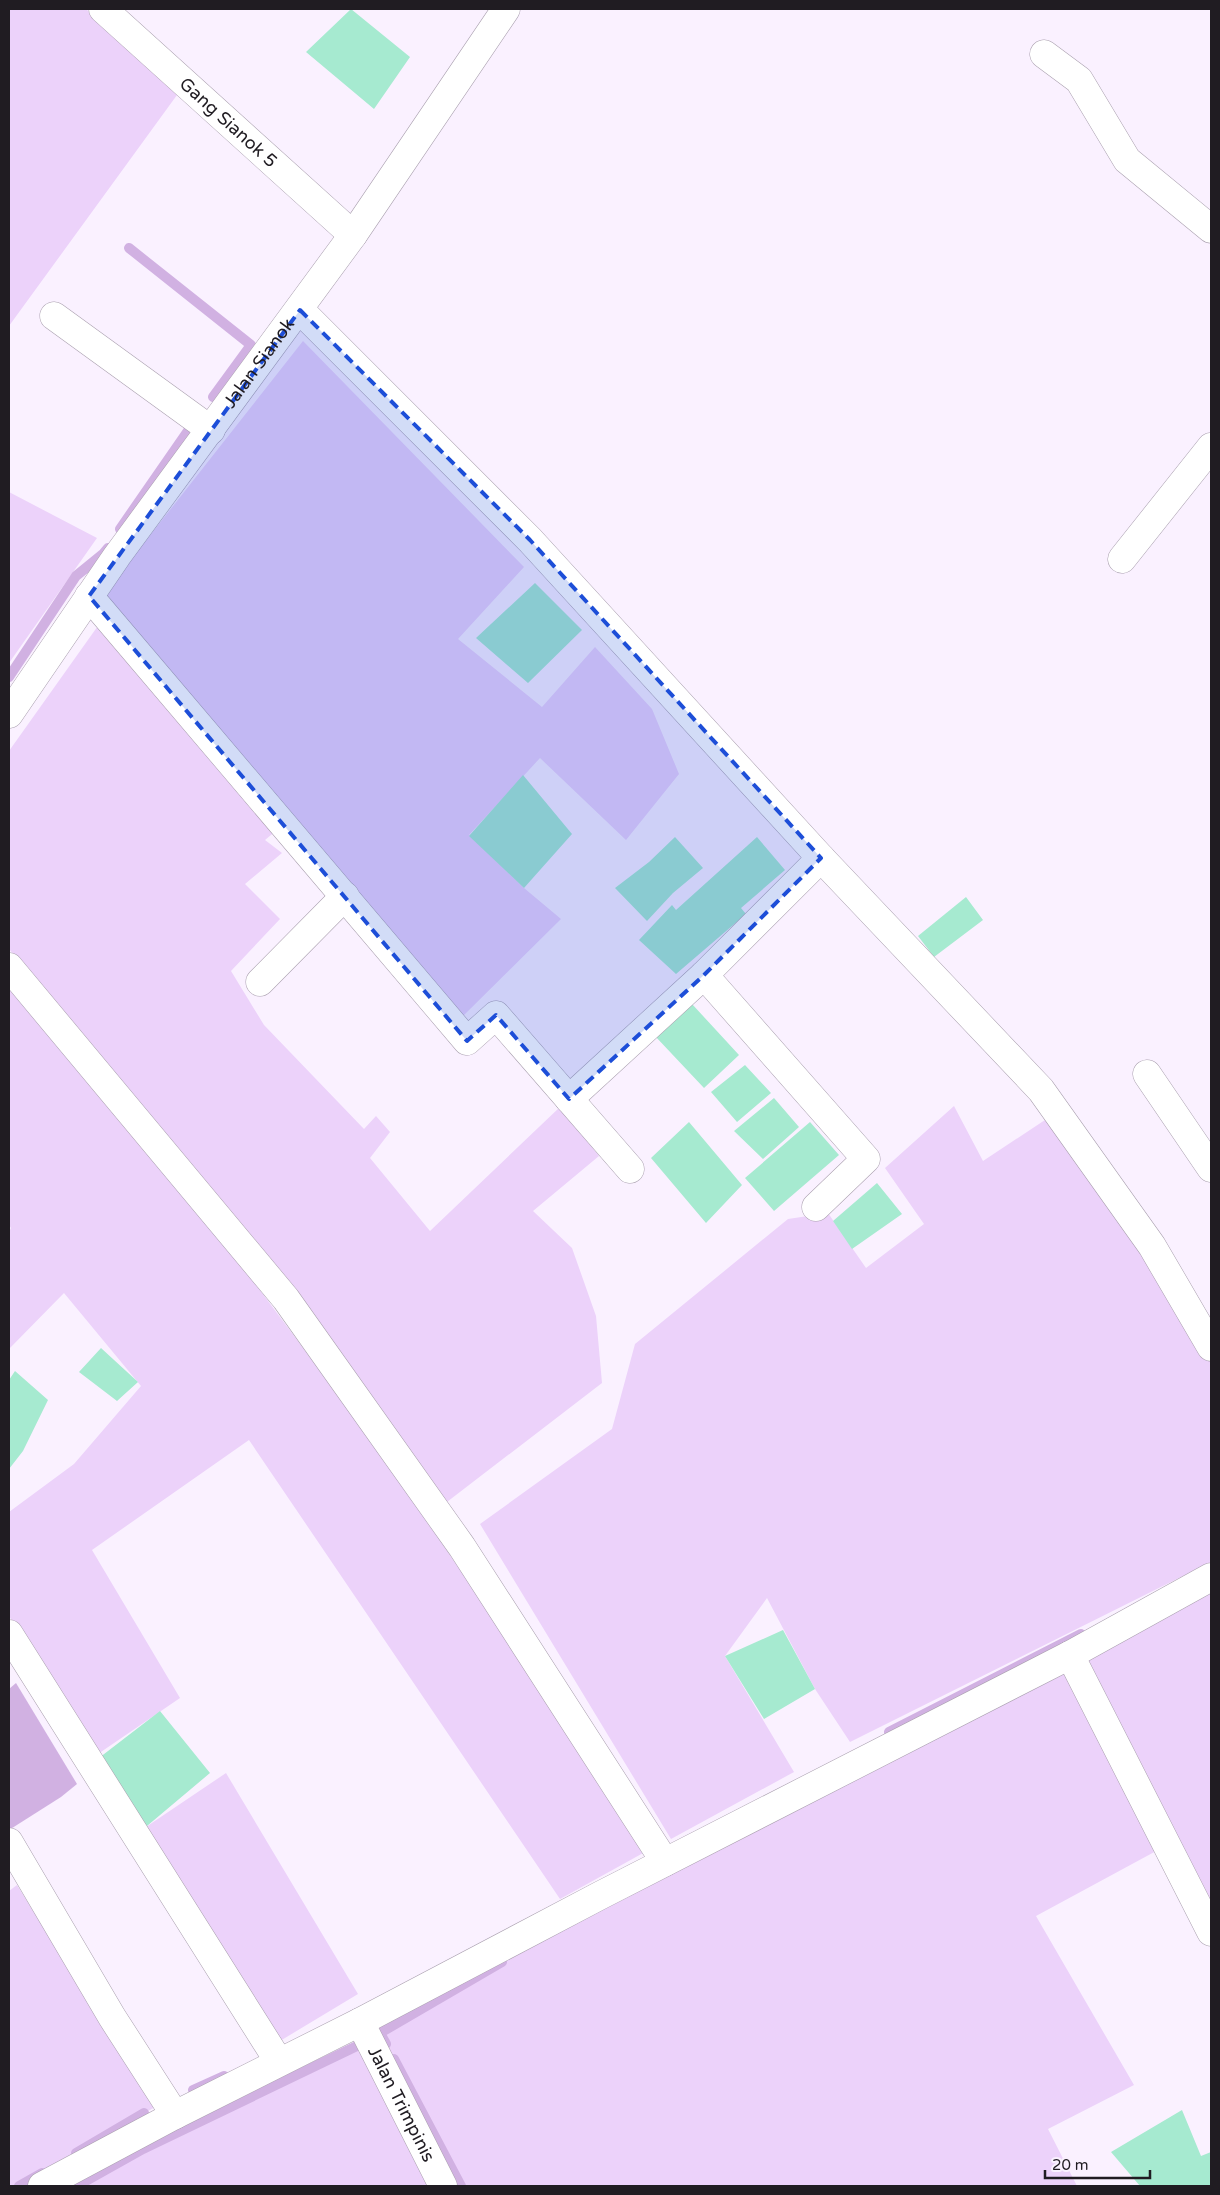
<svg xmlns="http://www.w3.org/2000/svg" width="1220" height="2195" viewBox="0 0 1220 2195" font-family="'Varela Round',sans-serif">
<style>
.green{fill:#ecd2fa}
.water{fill:#d1b1e2}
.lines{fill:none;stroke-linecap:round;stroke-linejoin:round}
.stream{stroke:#d1b1e2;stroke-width:10}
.building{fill:#a6ead0}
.street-casing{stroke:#aaa0af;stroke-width:29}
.street{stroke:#fff;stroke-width:28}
.marked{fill:#1d4ed8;fill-opacity:0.2;stroke:#1d4ed8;stroke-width:4;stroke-dasharray:10 6;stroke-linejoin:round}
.labels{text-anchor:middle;stroke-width:4;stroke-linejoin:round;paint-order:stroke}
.street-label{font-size:18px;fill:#201c22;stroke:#faf1ff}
</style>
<rect width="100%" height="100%" fill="#faf1ff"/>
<path class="green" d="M9 9H86L177 95 9 326Z
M303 341 524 567 458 639 542 707 595 647 652 709 679 774 626 840 540 758 469 835 524 888 561 919 462 1017 103 595Z
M9 492 97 538 9 663Z
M100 623 277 830 265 840 282 853 245 884 280 919 231 971 264 1025 364 1129 376 1116 390 1132 370 1158 430 1231 560 1107 599 1156 533 1211 572 1248 596 1316 602 1383 443 1505 275 1267 9 949V751Z
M9 983C176 1170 326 1373 467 1580 528 1669 586 1761 645 1852L560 1899 249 1440 92 1550 180 1698 95 1756 9 1616V1512L74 1464 141 1386 64 1293 9 1349V1232L11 1228 9 1225Z
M954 1106 983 1161 1051 1116 1211 1360V1562L850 1742 815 1689 767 1598 725 1656 794 1772 671 1839 480 1524 612 1429 635 1344 788 1219 828 1213 866 1268 924 1224 885 1168Z
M1211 1593V1913L1080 1660Z
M1064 1669 1158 1850 1036 1916 1134 2085 1048 2129 1077 2186H461L380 2033 630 1889Z
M226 1773 358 1994 275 2044 140 1831Z
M17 1885 155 2107 19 2186H9V1891Z
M359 2045 432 2186H77L143 2149Z"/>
<path class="water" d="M16 1683 77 1784 61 1797 9 1830V1689Z"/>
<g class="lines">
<path class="stream" d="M129 248 251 345 213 397
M120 529 192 425
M9 677 76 576 103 554 108 548
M889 1732 1081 1634
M386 2044 380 2033 502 1962
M394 2059 461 2186
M193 2090 224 2076
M76 2153 144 2113
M19 2186 42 2173
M77 2186 143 2149 359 2045"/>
</g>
<path class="building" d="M351 9 410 57 374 109 306 52Z
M535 583 582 630 528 683 476 638Z
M523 775 572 834 524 888 469 836Z
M675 837 703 868 673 893 647 921 615 888 649 862Z
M757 837 785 870 741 908 746 914 676 974 639 940 672 905 676 910Z
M966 897 983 920 934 957 918 936Z
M692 1004 739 1055 704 1088 655 1036Z
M745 1065 771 1093 737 1122 711 1092Z
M774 1098 799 1127 763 1159 734 1131Z
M689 1122 742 1185 706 1223 651 1158Z
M810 1122 839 1155 774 1211 745 1178Z
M877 1183 902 1214 852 1249 833 1221Z
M101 1348 138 1382 117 1401 79 1372Z
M15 1371 48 1400 23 1451 9 1469V1380Z
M783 1630 815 1689 764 1719 725 1656Z
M160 1711 210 1773 147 1826 95 1761Z
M1182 2110 1201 2156 1211 2152V2186H1140L1111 2152Z"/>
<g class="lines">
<g class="street-casing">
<g id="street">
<path id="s1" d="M103 9 353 235"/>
<path d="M1044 54 1079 80 1127 160 1211 229"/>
<path d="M300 310 530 540 821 858 1041 1090 1152 1246 1211 1347"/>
<path d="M54 316 211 430"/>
<path d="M1122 559 1211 447"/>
<path d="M89 596 467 1041 496 1015 630 1169"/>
<path id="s2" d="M9 714 117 556 353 235 506 9"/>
<path d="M9 967 286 1299 462 1547 665 1862"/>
<path d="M704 975 866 1159 816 1207"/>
<path d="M260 982 345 896"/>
<path d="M1147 1074 1211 1168"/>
<path d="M569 1099 704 975 821 858"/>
<path d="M9 1634 279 2062"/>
<path d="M1070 1655 1211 1932"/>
<path d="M9 1842 112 2017 175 2115"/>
<path id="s3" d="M360 2022 443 2186"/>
<path d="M42 2186 175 2115 360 2022 601 1895 1070 1655 1211 1577"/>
</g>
</g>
<use href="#street" class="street"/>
</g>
<path class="marked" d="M300 310 530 540 821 858 704 975 569 1099 496 1015 467 1041 89 596Z"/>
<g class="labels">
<g class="street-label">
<text dy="6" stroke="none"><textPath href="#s1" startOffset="169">Gang Sianok 5</textPath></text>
<text dy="6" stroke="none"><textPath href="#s2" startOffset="431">Jalan Sianok</textPath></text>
<text dy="6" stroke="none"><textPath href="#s3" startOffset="92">Jalan Trimpinis</textPath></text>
</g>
</g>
<rect width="1220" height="2195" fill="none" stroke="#201c22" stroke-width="20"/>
<path d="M1045 2170v8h105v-8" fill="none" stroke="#201c22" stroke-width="2.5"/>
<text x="1052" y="2170" font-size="15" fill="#201c22" stroke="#faf1ff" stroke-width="4" paint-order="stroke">20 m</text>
</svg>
